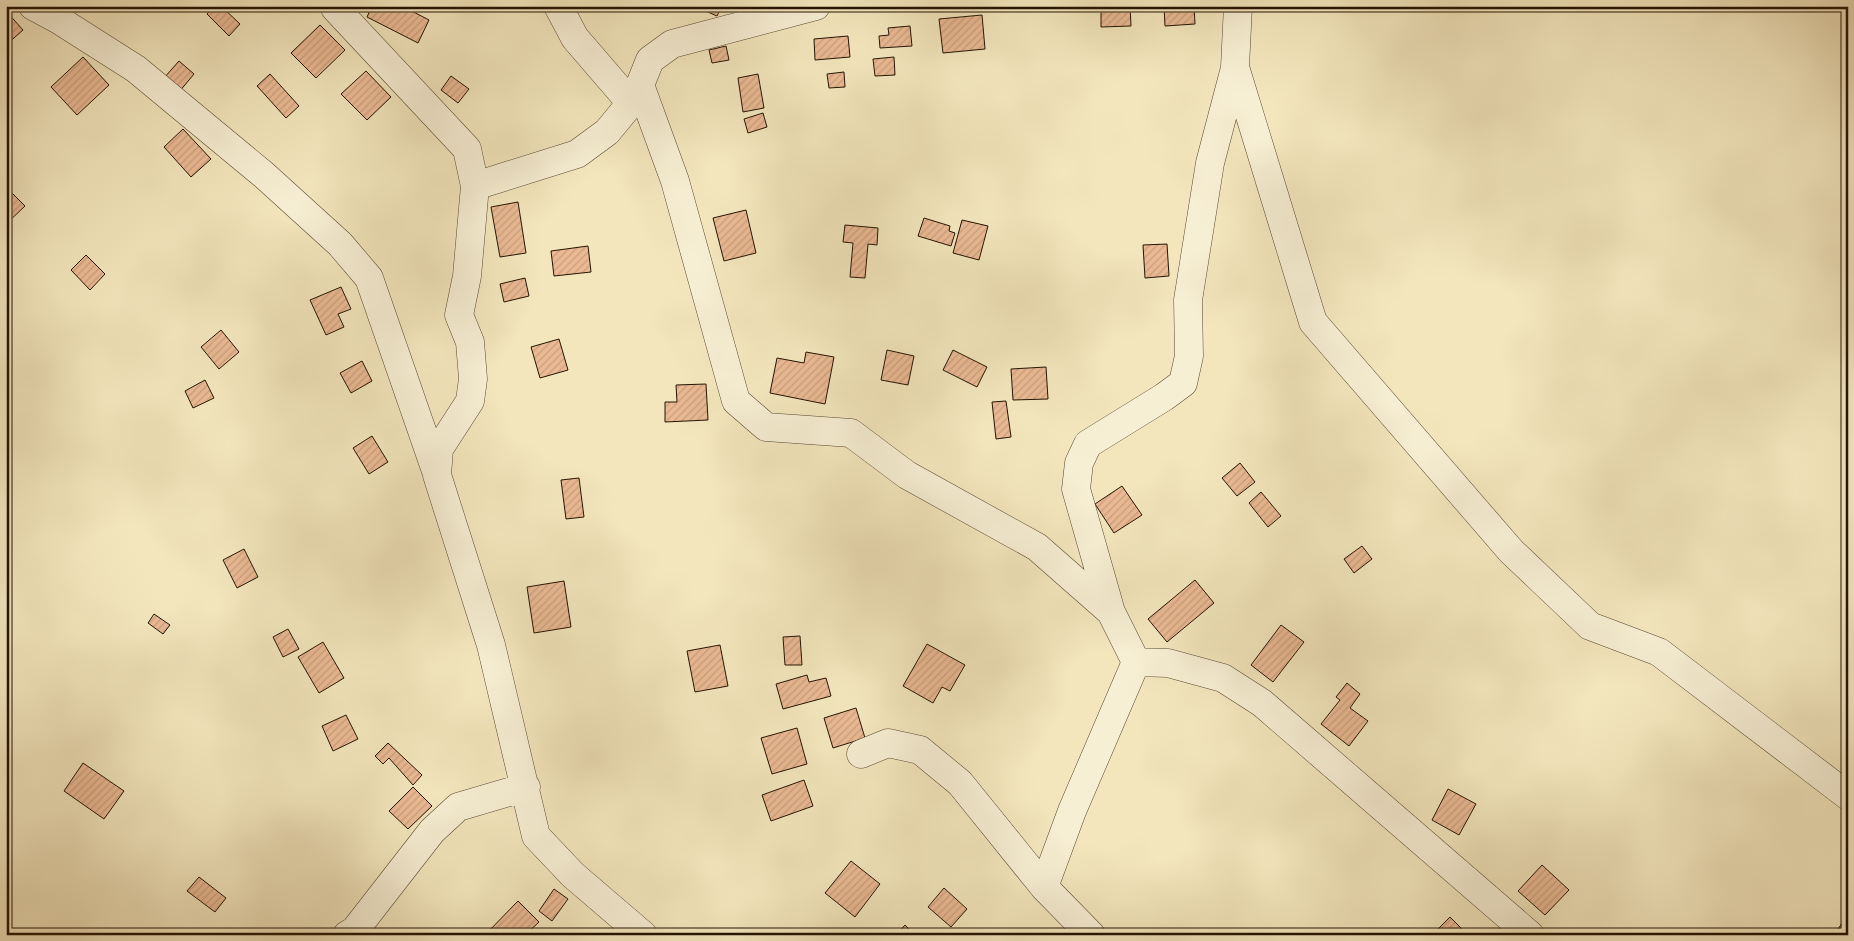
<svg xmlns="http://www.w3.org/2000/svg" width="1854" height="941" viewBox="0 0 1854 941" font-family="'IM FELL DW Pica',serif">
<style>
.building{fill:url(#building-hatch);stroke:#241302}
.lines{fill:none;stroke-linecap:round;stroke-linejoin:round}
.minor-casing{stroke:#584831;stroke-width:29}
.minor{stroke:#f7efd4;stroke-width:28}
</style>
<defs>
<pattern id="building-hatch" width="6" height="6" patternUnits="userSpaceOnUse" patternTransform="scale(1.25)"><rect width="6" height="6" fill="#ebba94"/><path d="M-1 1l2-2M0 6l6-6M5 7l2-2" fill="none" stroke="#c99f7e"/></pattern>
</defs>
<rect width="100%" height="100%" fill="#f3e6bd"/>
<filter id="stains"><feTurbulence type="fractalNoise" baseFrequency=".004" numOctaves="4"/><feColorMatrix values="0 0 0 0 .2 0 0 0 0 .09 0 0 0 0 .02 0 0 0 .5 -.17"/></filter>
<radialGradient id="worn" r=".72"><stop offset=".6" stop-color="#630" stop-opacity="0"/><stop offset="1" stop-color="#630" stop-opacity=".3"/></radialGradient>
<path class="building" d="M214 6H221L240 24 229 36 207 14Z
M372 6H402L429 20 418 43 367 17Z
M694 6H722L717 16Z
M1101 6H1130L1131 26 1101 27Z
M1164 6H1194L1195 24 1165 26Z
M6 11 23 30 6 45Z
M982 15 985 49 943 53 939 19Z
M320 25 345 50 316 78 291 53Z
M910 26 912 46 880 48 879 36 889 35 888 28Z
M848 36 850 57 815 60 814 39Z
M726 46 729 60 712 63 709 50Z
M83 57 109 85 77 115 51 87Z
M894 57 895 75 875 76 873 59Z
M179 61 194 74 179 92 164 78Z
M366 71 391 97 367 120 341 94Z
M844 72 845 87 829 88 827 74Z
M270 74 299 106 286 118 257 86Z
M758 74 764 108 743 112 738 78Z
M451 76 469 89 458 103 441 90Z
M763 113 767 127 748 133 744 119Z
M183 129 211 159 191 177 164 147Z
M6 187 25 206 6 224Z
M518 202 526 253 500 257 491 207Z
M746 210 756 253 724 261 713 218Z
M924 218 950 226 949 231 955 233 951 246 918 236Z
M962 220 988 226 979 260 953 253Z
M845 225 878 228 877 245 868 244 865 278 850 277 853 243 843 242Z
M1167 244 1169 276 1145 278 1143 245Z
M588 246 591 272 554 276 551 251Z
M86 255 105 274 90 290 71 270Z
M525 278 529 296 504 302 500 284Z
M341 287 351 309 338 314 344 327 326 335 310 300Z
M221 330 239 352 219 369 201 347Z
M559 339 568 370 540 378 531 347Z
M887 350 914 356 908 385 881 380Z
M953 350 987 367 977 387 943 370Z
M806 352 834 357 825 404 770 393 777 358 804 363Z
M362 361 372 381 351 393 340 373Z
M1046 367 1048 399 1013 400 1011 369Z
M205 380 214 398 193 408 185 391Z
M706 384 708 420 665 422V402H677L676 385Z
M1006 401 1011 437 996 439 992 402Z
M372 436 388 462 369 474 353 448Z
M1240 463 1255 482 1237 496 1222 478Z
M579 478 584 517 566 519 561 480Z
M1122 486 1142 515 1114 533 1095 504Z
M1261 492 1281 516 1268 527 1249 503Z
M1362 546 1372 559 1354 573 1344 559Z
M244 549 258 577 237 588 223 560Z
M1195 580 1214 603 1167 642 1148 619Z
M564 581 571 627 534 633 527 587Z
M154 614 170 625 163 634 148 623Z
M1281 625 1304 642 1273 682 1251 665Z
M288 629 299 649 283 657 273 637Z
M800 636 802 665H785L783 637Z
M323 642 344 678 319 693 298 657Z
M927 644 965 665 950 691 942 687 933 703 903 686Z
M720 645 728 686 695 692 687 651Z
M807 675 809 682 826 678 831 696 783 709 776 684Z
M1347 683 1360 694 1350 708 1368 721 1349 746 1321 724 1340 700 1336 697Z
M856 708 865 738 833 748 824 718Z
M346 715 358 739 333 751 322 726Z
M797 728 807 764 772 774 761 738Z
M388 743 422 775 413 785 389 758 383 764 375 756Z
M83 763 124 791 104 819 64 791Z
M804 780 813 806 771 821 762 795Z
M413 787 432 806 408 829 389 811Z
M1448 789 1476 804 1459 835 1432 820Z
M851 861 880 884 855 917 825 893Z
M1542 865 1569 890 1545 915 1518 891Z
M199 877 226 898 215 912 187 891Z
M944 888 967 909 951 927 928 907Z
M554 889 568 899 552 921 539 911Z
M518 901 539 922 525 935H485Z
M1450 917 1468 935H1432Z
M1844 921 1848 923V935H1833Z
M905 925 915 935H896Z"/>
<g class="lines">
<g class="minor-casing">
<path id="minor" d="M33 6 59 20 136 69 264 175 340 244 369 278 436 471
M558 6 575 38 631 103
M816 6 672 44 650 60 640 85 675 181 736 401 766 427 851 433 907 475 1037 547 1111 612 1136 662 1168 663 1223 678 1262 703 1530 935
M1238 6 1235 67 1313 322 1511 551 1590 626 1659 652 1848 796
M335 8 467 149 475 186 467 276 459 315 470 342 473 379 470 401 439 449 437 475 491 645 536 836 573 875 643 935
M475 186 577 154 607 132 631 103 640 85
M1111 612 1076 489 1079 463 1088 444 1164 397 1183 383 1189 356 1188 300 1210 163 1235 68
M861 754 888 743 920 750 960 783 1044 887 1091 935
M1044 887 1072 811 1136 662
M347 935 355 930 432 831 458 807 526 787"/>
</g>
<use href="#minor" class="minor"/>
</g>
<rect width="1854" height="941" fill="none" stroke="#f3e6bd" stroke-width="25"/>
<rect x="8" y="8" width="1839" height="926" fill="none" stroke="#241302" stroke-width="2.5"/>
<rect x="12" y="12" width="1829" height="916" fill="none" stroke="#241302"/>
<rect width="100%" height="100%" filter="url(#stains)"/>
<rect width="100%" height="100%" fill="url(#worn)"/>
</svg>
